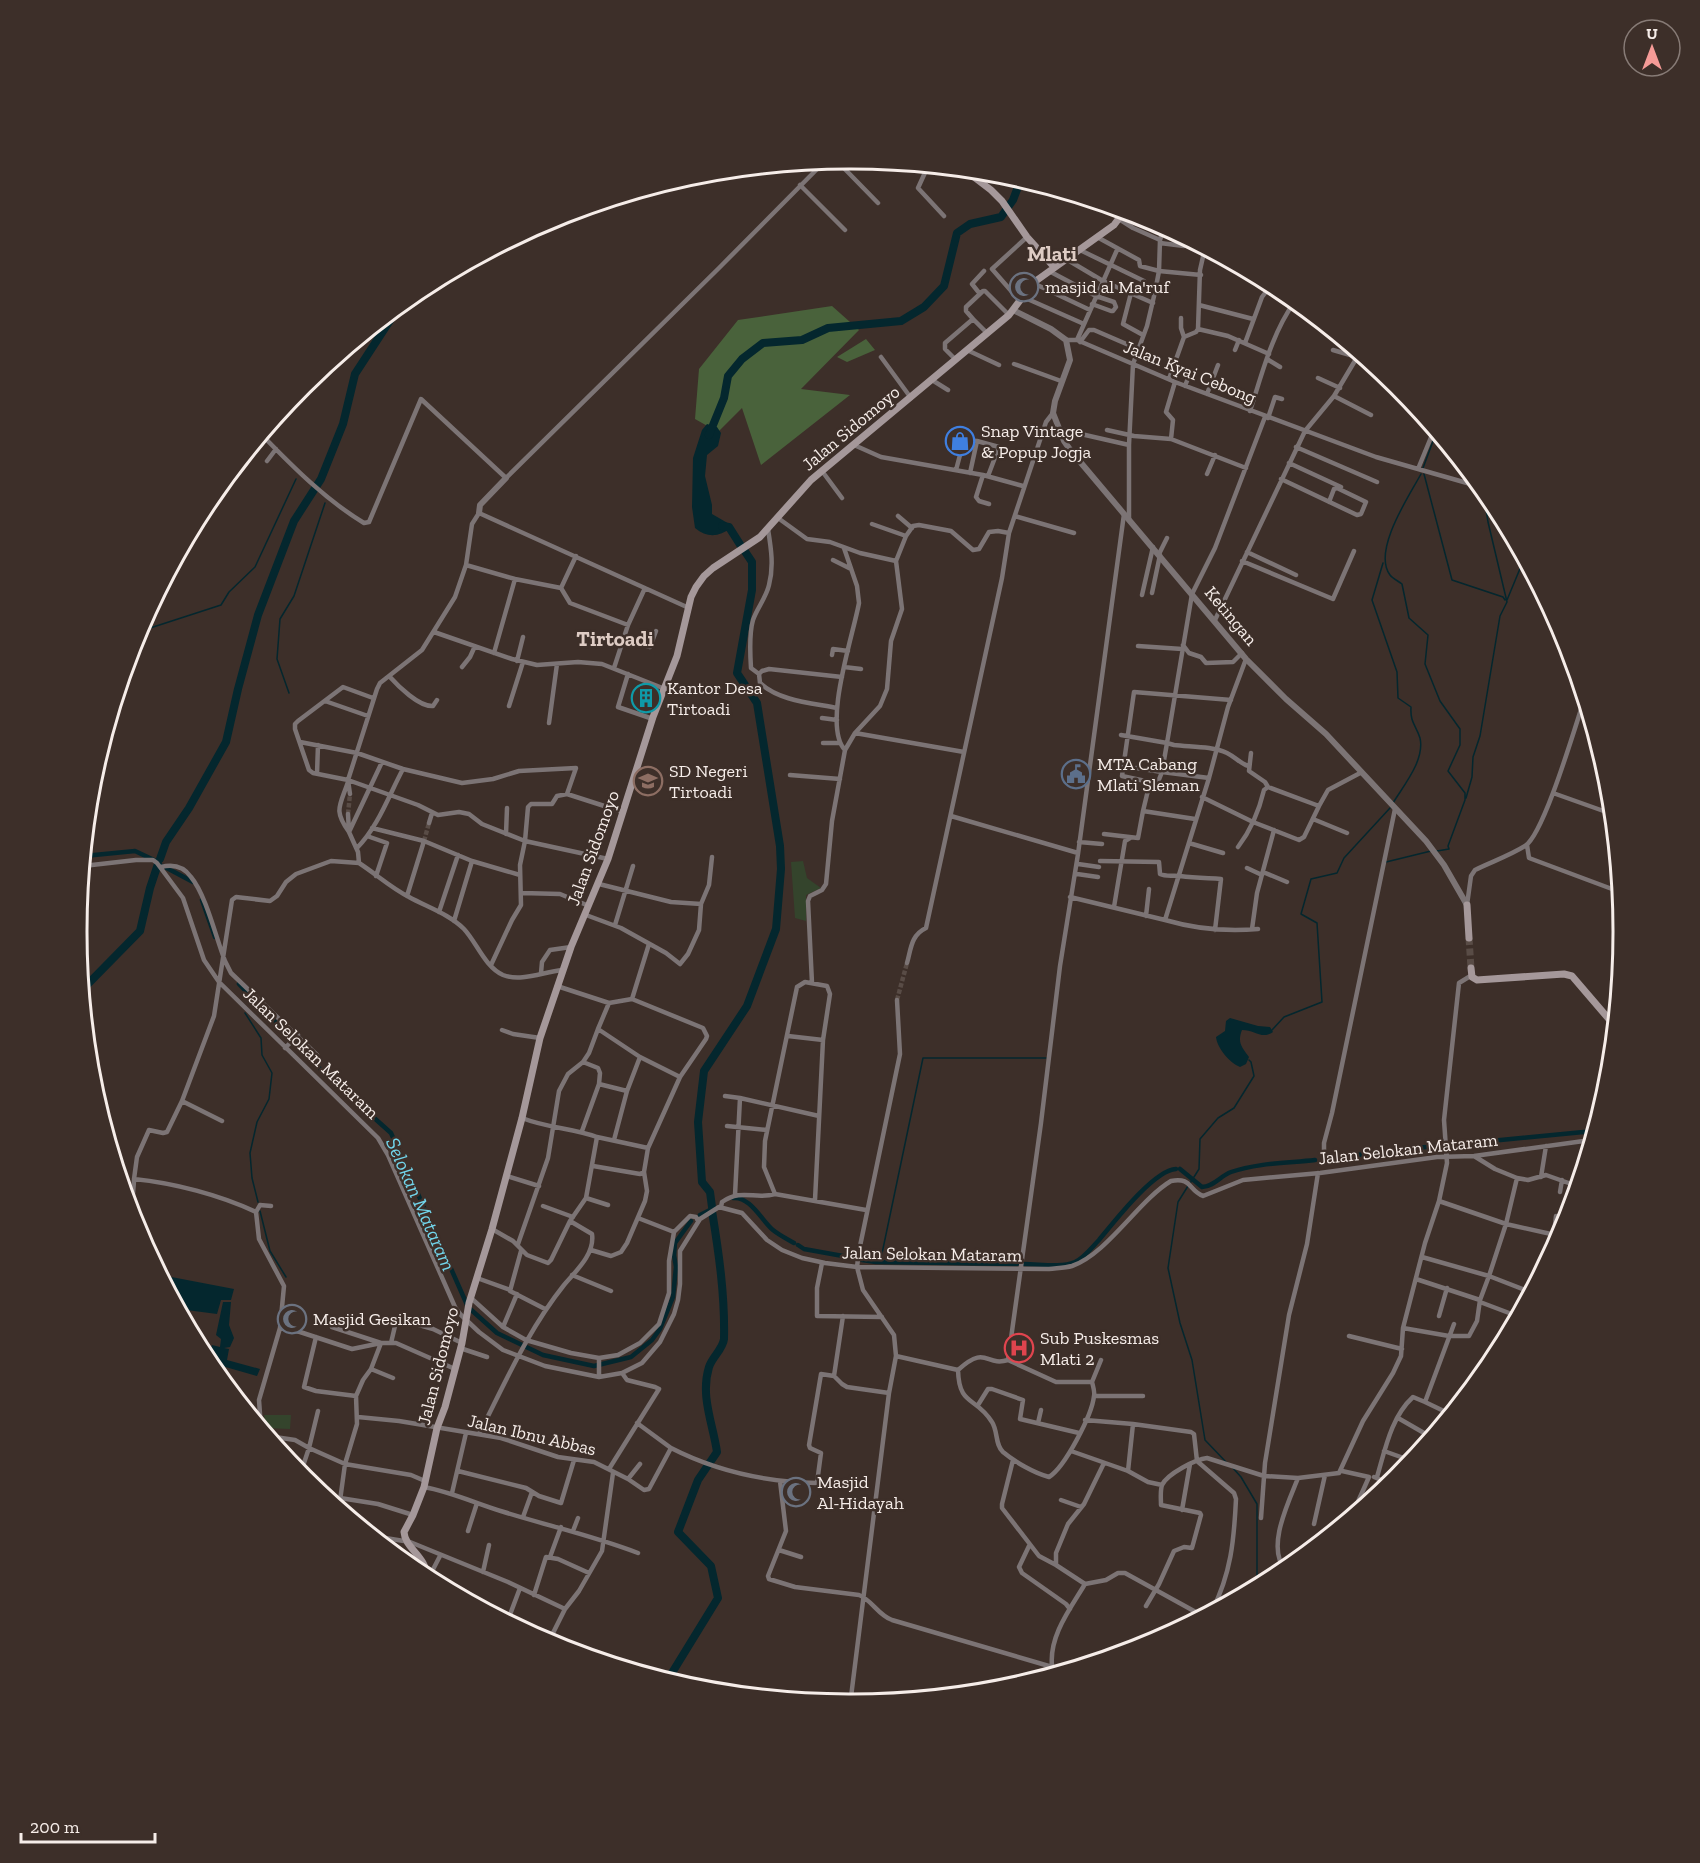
<svg xmlns="http://www.w3.org/2000/svg" width="1700" height="1863" viewBox="0 0 1700 1863" font-family="'Zilla Slab',serif">
<style>
.green{fill:#34442c}
.forest{fill:#49623b}
.water{fill:#04272e}
.lines{fill:none;stroke-linecap:round;stroke-linejoin:round}
.stream{stroke:#04272e;stroke-width:1.5}
.canal{stroke:#04272e;stroke-width:4.5}
.river{stroke:#04272e;stroke-width:8}
.minor-tunnel{stroke:#594c46;stroke-width:4.5;stroke-dasharray:4.5 2;stroke-linecap:butt}
.secondary-tunnel{stroke:#594c46;stroke-width:7;stroke-dasharray:7 3.5;stroke-linecap:butt}
.minor{stroke:#7c7475;stroke-width:4.5}
.tertiary{stroke:#7c7475;stroke-width:6}
.secondary{stroke:#a5989a;stroke-width:7}
.labels{text-anchor:middle;stroke-width:5;stroke-linejoin:round;paint-order:stroke}
.poi-label{font-size:18px;fill:#f6ede9;stroke:#3d2f29;text-anchor:start}
.street-label{font-size:18px;fill:#f6ede9;stroke:#3d2f29}
.water-label{font-size:20px;font-style:italic;fill:#72d5eb;stroke:#3d2f29}
.quarter-label{font-size:21px;font-weight:bold;fill:#deccc4;stroke:#3d2f29}
.rim{fill:none;stroke:#f6ede9;stroke-width:3}
</style>
<rect width="100%" height="100%" fill="#3d2f29"/>
<path class="green" d="M803 861 807 878 821 888 806 895V921L795 918 791 862Z
M264 1415H291L290 1429 266 1428Z"/>
<path class="forest" d="M832 306 859 330 801 389 850 395 761 465 742 408 718 432 695 419 699 369 738 320Z
M866 339 875 350 847 362 837 357Z"/>
<path class="water" d="M707 424 717 427 721 433 718 446 707 455 705 476 712 505V514L731 525V528C719 537 707 538 695 528L692 507 693 458 702 430Z
M1230 1018 1258 1026 1270 1027 1273 1032C1262 1040 1255 1030 1242 1030 1237 1043 1242 1047 1249 1057L1246 1064 1240 1067C1230 1063 1217 1048 1216 1037L1225 1031 1226 1021Z
M161 1275 234 1289 231 1300H221L217 1314 179 1309Z
M223 1302H231L229 1325 234 1338 230 1347 224 1348 229 1349 227 1360 260 1369 257 1376 208 1362 212 1345 220 1347 221 1339 216 1335Z"/>
<g class="lines">
<path class="stream" d="M1423 468 1436 433
M1421 474C1409 496 1372 551 1390 575 1392 578 1398 581 1402 584L1409 618 1428 635 1425 664 1440 701 1460 729V745L1448 771 1465 793V800L1448 846 1449 849 1437 851
M1424 474 1452 580 1503 597 1505 600
M1383 563 1372 600 1397 672 1398 698 1411 707C1410 723 1416 725 1420 738 1425 760 1404 785 1393 803
M1507 600 1524 559
M125 668 144 630 221 605 229 592 255 567 296 479
M289 693 277 659 280 619 294 596 325 503
M90 795 105 741V734
M1466 798 1472 777 1473 757 1480 736 1500 616 1507 602 1488 522 1484 497 1486 493
M1386 862 1431 851
M245 1013 261 1038 262 1055 272 1073 269 1099 257 1122 250 1153 252 1178 258 1202
M1272 1030 1284 1017 1322 1002 1317 923 1301 914 1311 879 1337 873 1344 858 1390 808
M1194 1177 1199 1169 1200 1139 1218 1118 1234 1108 1254 1076 1251 1062 1249 1060
M1191 1182V1181
M1188 1186 1178 1202 1168 1268 1180 1323 1192 1360 1205 1440 1226 1462
M260 1211 270 1251 286 1277
M880 1263 923 1058H1046
M1232 1467 1241 1477 1257 1504V1587"/>
<path class="canal" d="M84 856 135 851 154 860
M163 866 193 882
M202 900 215 937
M239 984 324 1073 391 1133 468 1307 497 1333 543 1355 594 1366 631 1357 652 1340 660 1329 673 1297 676 1267 674 1255 675 1243 691 1221
M1450 1145 1594 1131
M1323 1159 1443 1145
M1180 1169 1202 1187C1215 1186 1220 1176 1231 1172 1257 1163 1288 1163 1315 1160
M733 1198C750 1196 762 1221 773 1230 779 1235 787 1239 794 1243
M700 1215 714 1208
M798 1245 804 1249 854 1258
M862 1260 876 1262 1017 1264
M1024 1264C1040 1264 1060 1268 1075 1262 1084 1258 1092 1247 1099 1240 1114 1222 1154 1170 1176 1169"/>
<path class="river" d="M709 435 724 398 728 376 742 359 763 343 802 340 828 328 901 321 924 307 944 286 957 233 970 224 1001 217 1013 200 1021 179
M722 526 729 527 741 546
M160 859 166 842 189 808 226 742 238 689 258 615 294 521 321 479 343 424 355 374 400 305
M82 990 140 931 150 888 158 864
M712 1207 710 1192 702 1182 698 1122 704 1071 747 1006 776 929 781 869 780 846 757 703 737 673 752 590V562L744 550
M667 1681 718 1598 711 1566 678 1532 698 1480 717 1452C713 1424 700 1396 709 1367 712 1357 723 1349 724 1339 725 1296 719 1254 712 1211"/>
<path class="minor-tunnel" d="M348 814 350 794
M424 841 429 823
M897 1000 907 963"/>
<path class="secondary-tunnel" d="M1469 938 1471 968"/>
<path class="minor" d="M835 159 878 203
M928 166 918 188 944 216
M800 185 845 230
M1119 219 1133 228 1160 240 1159 271 1155 292 1147 326 1133 364 1129 445V520
M1097 237 1139 260 1140 266 1159 271 1201 275
M1160 240 1164 227
M1160 243 1184 246
M1080 250 1144 281
M1066 259 1103 281 1153 303
M1049 271 1096 296 1114 302 1116 307 1113 311H1111L1092 304
M1033 283 1090 310
M1131 293 1123 324 1143 335
M980 294 972 284 984 271
M1023 297 1084 324
M1020 301 992 269 1027 237
M1199 305 1253 319
M973 319 966 311V307L983 291H985L1009 315
M1198 329 1200 270 1205 248
M1184 337 1196 332 1198 329 1228 336 1269 354
M1066 340H1077L1175 382 1376 457 1481 487
M1077 340 1117 250
M1080 342 1089 330H1094L1138 349
M1245 343 1262 297 1272 284
M967 350 999 365
M1235 350 1239 340
M1333 350 1357 357
M881 357 911 398
M1267 359 1280 367
M956 360 945 349V343L973 319 987 333
M1014 364 1061 381
M1318 378 1340 388
M1169 379 1184 337 1181 328V318
M932 380 948 390
M1185 386 1190 373
M1207 394 1218 365
M1334 396 1371 415
M1250 411C1262 374 1272 333 1295 301
M1268 418 1275 397 1282 399
M1059 429 1129 445
M1107 430 1134 436 1171 439 1246 468
M262 435C293 467 326 500 364 523L369 522 421 399 506 478 719 268 825 161
M1171 439 1173 420 1166 412 1175 382
M854 445 881 457 983 475 1023 486
M1296 447 1377 482
M267 461 276 449
M1289 463 1341 487
M1418 469 1434 430
M956 470 964 440 977 441
M822 471 842 498
M970 473 977 441 999 447 988 476
M1207 474 1215 455
M983 475 976 497 979 501 989 504
M1281 479 1357 515 1361 514 1366 502 1337 488 1334 489 1329 502
M898 516 912 528
M1015 516 1074 533
M778 518 807 539 830 542 860 553 896 561 906 536 913 526 919 525 951 531 973 550 979 549 989 532 998 531 1009 533
M872 524 906 536
M768 529C771 548 774 566 769 585 766 598 757 608 753 620 749 634 750 653 751 668L759 674 760 683C779 701 812 703 837 708
M1247 552 1296 575
M1159 554 1167 538
M833 560 851 569
M1242 561 1333 599 1354 551
M466 565 515 579 561 588 570 603 628 625
M561 588 576 556
M1152 593 1160 555
M1142 595 1153 547
M1215 620 1305 431 1334 396 1359 354
M434 632 512 659 537 665 578 662 602 664 665 689
M624 639 650 647 656 631
M1183 645 1189 653 1201 657 1206 663 1233 662 1242 653
M1138 646 1182 649
M494 653 515 579
M832 655 833 649 848 651
M1246 659 1228 707 1209 778 1165 920C1196 929 1225 932 1258 929
M517 661 523 637
M462 667 470 657 475 646
M844 667 861 669
M614 668 628 625 645 588
M628 674 618 707 653 719
M759 674 762 671 769 669 842 677
M389 676C398 686 419 707 433 706L437 700
M373 698 343 687 298 721 295 724V729L309 770 313 773 348 780 418 805 438 815 459 812 469 814 482 824 525 841 520 865 521 905 512 920 491 965
M325 701 368 716
M509 706 523 662
M822 718 837 720
M549 723 557 664
M855 733 964 752
M1121 735 1167 743 1162 772 1209 778
M300 742 357 753 403 769 462 783 493 779 519 771 576 768 567 794
M823 743H839
M845 750 855 733 880 706 887 689 891 641 902 609 896 561
M1251 753 1249 771 1265 782 1268 787
M1248 766C1240 763 1235 757 1227 753 1212 746 1191 747 1174 745L1167 743 1192 594 1215 548 1265 417
M1136 768 1162 772 1158 782H1150L1143 811 1195 819
M317 774 318 745
M790 775 840 779
M348 782C340 806 333 810 349 832L382 762
M1150 782 1122 776 1134 692 1231 700
M1553 793 1612 814
M350 794 348 780 377 689 380 683 422 650 455 597 466 565 472 524 479 513 689 608
M1202 797 1253 822 1299 840 1304 837 1319 806 1268 787 1264 790C1259 811 1251 830 1238 847
M1319 806 1328 790 1362 772
M348 814 349 832 358 852 359 863C376 874 391 888 409 897 427 907 449 914 464 929 477 943 485 967 503 975 521 982 543 972 562 970
M951 816 1078 853
M1313 819 1347 833
M429 823 432 813
M372 828 424 841
M506 834 507 808
M1104 834 1138 838 1143 811
M367 836 387 843 376 876
M1079 842 1102 844
M1189 843 1223 853
M1527 845 1529 858 1620 892
M357 848C378 827 389 795 403 769
M608 859 525 841 528 807 531 804H552L557 796 567 794 623 812
M1100 861 1159 862 1160 874C1166 877 1173 875 1180 876 1195 878 1205 878 1221 879L1215 930
M1078 864 1099 867
M83 866 136 860H153L157 863 183 898 204 960 219 982 378 1138 388 1155 455 1307 461 1315 479 1332 503 1350 545 1366 599 1377 622 1373 642 1363 660 1342 674 1314 678 1300 680 1284V1251L700 1219 719 1207 742 1213 767 1240 782 1250 802 1258 825 1263 857 1267 1049 1269C1057 1268 1065 1268 1072 1266 1107 1254 1139 1200 1171 1181 1192 1177 1188 1190 1203 1196L1243 1180 1320 1173 1437 1157 1474 1156 1591 1140
M161 867C173 864 184 867 191 877 206 895 216 938 225 961L231 973 317 1055
M1247 868 1262 875
M1263 872 1287 882
M1077 874 1098 877
M599 884 671 902 701 904
M522 893 560 894 589 906
M407 896 424 841 472 861
M1070 897 1165 920
M1467 905 1471 876 1475 870C1491 862 1509 856 1525 846 1544 834 1575 727 1584 700
M1114 907 1125 841 1130 838
M439 912 458 855
M586 915 621 928 666 953 680 964 688 954 699 930 701 904 709 885 712 857
M1146 916 1149 889
M454 921 472 861 520 875
M615 925 633 866
M1252 929 1257 893 1274 830
M907 963C911 949 911 935 926 928L1002 578 1009 533 1046 422 1053 413
M541 973 542 962 550 950 571 947
M812 983 808 901 810 896 822 890 826 884 832 821 845 750C822 726 853 636 859 603L857 586 844 548
M557 986 609 1003 632 999
M609 1003 598 1029 640 1057 680 1077
M502 1030 513 1034 540 1038
M788 1036 823 1040
M285 1048 298 1035
M583 1062 598 1068 600 1073 599 1084
M725 1096 740 1098
M182 1101 222 1121
M727 1126 767 1130
M582 1131 599 1084 627 1091 640 1057
M597 1137 648 1148
M614 1140 627 1091
M1324 1154V1143L1332 1113 1395 809
M1474 1156 1495 1169 1517 1178
M593 1166 640 1174 644 1172
M507 1176 539 1186
M1541 1177 1546 1146
M134 1179C134 1189 131 1200 134 1210 138 1222 142 1225 141 1239
M1560 1192 1562 1180
M775 1194 764 1167 765 1141 797 987 805 982 827 986 830 994 823 1040 815 1200
M735 1195 740 1098 819 1116
M586 1198 608 1205
M1439 1201 1506 1224 1517 1178 1528 1180 1546 1175 1577 1186
M543 1206 573 1217
M721 1207 722 1202C742 1188 755 1200 775 1194L866 1210
M256 1212 260 1205 271 1206
M638 1218 674 1232
M492 1229 513 1241 527 1255 548 1263 551 1260 570 1221 586 1198 597 1137C572 1128 547 1128 522 1118
M1554 1234 1556 1216
M518 1244 548 1158 559 1091 568 1074 583 1062 589 1053 598 1029
M1554 1247 1557 1235
M591 1250 611 1256 621 1252 627 1243 645 1201 647 1191 644 1172 648 1148 680 1077 706 1039 707 1036 703 1028 632 999 649 944
M521 1251 510 1291 545 1309
M822 1263 817 1288V1316L882 1317
M572 1275 611 1291
M477 1278 510 1290
M1416 1279 1480 1300
M1530 1292 1489 1276 1506 1224 1560 1236
M471 1298 503 1327 526 1340 571 1353 599 1358 618 1355 640 1343 659 1324 669 1293V1261L674 1232 690 1216 696 1217 698 1221
M1480 1302 1517 1316
M1439 1316 1447 1288
M332 1327 381 1343 371 1369 393 1378
M503 1327 517 1294
M280 1328 300 1332 352 1349 381 1343H396L455 1369
M1403 1328 1449 1336H1469L1477 1321 1480 1300 1489 1276 1422 1257
M1349 1336 1402 1349
M316 1337 304 1387 316 1391 356 1396
M391 1343 395 1326 402 1320 433 1329 462 1343
M460 1348 487 1357
M896 1356 958 1370C959 1407 976 1396 992 1422 998 1431 995 1445 1003 1452 1015 1462 1034 1473 1049 1477 1065 1467 1092 1415 1094 1396 1095 1392 1093 1386 1092 1382H1056L1008 1360C985 1367 987 1344 958 1370
M1008 1360 1041 1123 1060 966 1078 854 1124 514
M834 1376 843 1316
M599 1377V1358
M1092 1382 1101 1360
M1095 1396H1143
M1425 1402 1450 1414
M978 1405 988 1389H992L1023 1400 1020 1419 1079 1433
M358 1417 399 1421 501 1438 558 1457 594 1462 628 1479 644 1490 649 1489 671 1448C716 1471 767 1482 817 1483L821 1453 810 1448 809 1445 821 1374 834 1376 842 1384 847 1387 889 1393
M1398 1418 1431 1437
M1085 1420 1133 1424 1191 1432 1194 1434 1197 1461 1234 1493 1236 1499C1234 1541 1231 1573 1212 1611
M637 1423 671 1448
M1038 1423 1041 1410
M261 1428 259 1400 280 1328 284 1286 259 1239 256 1212C220 1195 174 1183 134 1179L137 1157 149 1130 163 1133 167 1132 182 1101 214 1016 232 900 236 897 270 901 277 896 286 882 296 874 331 861 359 863
M1437 1430 1446 1412
M479 1434C505 1383 528 1330 564 1285 576 1271 595 1254 592 1234L570 1221
M268 1436 295 1440 309 1448 318 1411
M1071 1451 1128 1471 1148 1482 1162 1485
M1384 1451 1412 1461
M1013 1460 1002 1504V1508L1039 1556 1056 1565
M1104 1463 1084 1504 1068 1524 1056 1553V1565L1085 1584 1106 1580 1118 1573H1125L1203 1616
M609 1469 659 1389 655 1387 627 1380 622 1373
M458 1471 526 1488 539 1496 561 1503 574 1460
M1128 1471 1133 1424
M1342 1471 1369 1477 1352 1515
M300 1475 309 1448 345 1464 357 1424 356 1396 363 1380 371 1369
M1374 1477 1391 1484
M1377 1477C1385 1450 1391 1417 1413 1397L1425 1402 1454 1324
M628 1479 640 1464
M780 1481 786 1531 768 1576 769 1579 795 1587 859 1595C872 1600 878 1615 892 1620L1066 1671
M424 1487C452 1492 477 1504 504 1512 549 1526 594 1536 638 1553
M452 1493 466 1433
M340 1498 378 1504 413 1515
M1061 1500 1081 1507
M835 1505 854 1502 875 1505
M339 1508 345 1464 411 1475 425 1481
M1182 1510 1190 1464
M523 1517 532 1492
M1261 1518 1265 1463 1289 1315 1307 1244 1318 1173
M1314 1524 1325 1475
M468 1531 477 1503
M573 1531 578 1518
M373 1536 410 1542 508 1582 565 1609
M1029 1546 1019 1567 1022 1573 1066 1604 1070 1609
M779 1550 801 1557
M550 1557 561 1527
M1286 1570C1265 1549 1289 1501 1298 1478
M483 1572 489 1545
M428 1579 440 1556
M534 1595 546 1557 558 1559 589 1573
M1146 1606 1159 1584 1174 1551 1184 1547 1192 1548 1201 1515 1200 1513 1161 1505C1161 1499 1160 1491 1162 1485 1167 1474 1196 1459 1207 1458L1264 1476 1298 1478 1339 1473 1363 1421 1393 1373 1401 1356 1403 1328 1425 1243 1439 1201 1447 1163 1444 1120 1459 983 1472 975
M503 1619 547 1635 553 1633 565 1609 579 1591 602 1551 613 1473
M508 1620 520 1588
M1052 1666C1049 1636 1070 1609 1085 1584
M850 1705 889 1393 896 1356 894 1335 863 1290 857 1267 859 1251 900 1054 897 1000"/>
<path class="tertiary" d="M1013 310 1051 329 1066 340 1070 360 1055 401 1053 413 1064 441 1071 451 1246 659 1286 699 1326 734 1426 841 1444 865 1467 905
M479 513 480 505 506 478"/>
<path class="secondary" d="M954 168 974 177 991 190 1002 201 1027 237 1054 267
M1467 905 1469 938
M1471 968 1472 977 1477 980 1564 974 1572 976 1614 1025
M427 1578C427 1556 405 1549 404 1532L413 1515 424 1487 437 1428 445 1407 462 1343 469 1303 492 1229 522 1118 540 1038 571 947 608 859 653 717 677 656 691 597 696 587 704 576 713 568 760 537 811 480 1009 315 1033 283 1114 225 1125 210"/>
</g>
<defs>
<g id="mosque-ring" transform="scale(1.5)"><circle r="9.5" fill="#3d2f29" stroke="#6b7280" stroke-width="1.5"/><path d="M3.5-4.9A6 6 0 1 0 3.5 4.9A5 5 0 1 1 3.5-4.9Z" fill="#6b7280"/></g>
<g id="shop-ring" transform="scale(1.5)"><circle r="9.5" fill="#3d2f29" stroke="#3f7fe0" stroke-width="1.5"/><path d="M-5-2.5h2.3a2.7 3.5 0 0 1 5.4 0H5L5.5 6h-11ZM-1.5-2.5h3a1.5 2.3 0 0 0-3 0Z" fill="#3f7fe0"/></g>
<g id="building-ring" transform="scale(1.5)"><circle r="9.5" fill="#3d2f29" stroke="#0f9aa8" stroke-width="1.5"/><path d="M-4-6H4V6H1V3H-1V6H-4ZM-2.5-4.3h1.7v1.8h-1.7ZM.8-4.3h1.7v1.8H.8ZM-2.5-1h1.7V.8h-1.7ZM.8-1h1.7V.8H.8Z" fill="#0f9aa8"/></g>
<g id="civic-ring" transform="scale(1.5)"><circle r="9.5" fill="#3d2f29" stroke="#5c6f8a" stroke-width="1.5"/><path d="M-.6-6.5H3V-4.5H.6V-3L4-1V1h2V6H-6V1h2V-1L-.6-3ZM-1.2 2.5V6h2.4V2.5Z" fill="#5c6f8a"/></g>
<g id="school-ring" transform="scale(1.5)"><circle r="9.5" fill="#3d2f29" stroke="#8d6e63" stroke-width="1.5"/><path d="M0-5L7-2L0 1L-7-2ZM-4 1L0 2.5L4 1V4Q0 6-4 4Z" fill="#8d6e63"/></g>
<g id="hospital-ring" transform="scale(1.5)"><circle r="9.5" fill="#3d2f29" stroke="#e0444e" stroke-width="1.5"/><path d="M-5-5h3v3.5h4V-5h3V5h-3V1.5h-4V5h-3Z" fill="#e0444e"/></g>
</defs>
<g fill-rule="evenodd">
<use href="#mosque-ring" x="1024" y="287"/>
<use href="#shop-ring" x="960" y="441"/>
<use href="#building-ring" x="646" y="698"/>
<use href="#civic-ring" x="1076" y="774"/>
<use href="#school-ring" x="648" y="781"/>
<use href="#mosque-ring" x="292" y="1319"/>
<use href="#hospital-ring" x="1019" y="1348"/>
<use href="#mosque-ring" x="796" y="1492"/>
</g>
<g class="labels">
<g class="poi-label">
<text x="1045" y="293">masjid al Ma'ruf</text>
<text x="981" y="437">Snap Vintage<tspan x="981" dy="21">&amp; Popup Jogja</tspan></text>
<text x="667" y="694">Kantor Desa<tspan x="667" dy="21">Tirtoadi</tspan></text>
<text x="1097" y="770">MTA Cabang<tspan x="1097" dy="21">Mlati Sleman</tspan></text>
<text x="669" y="777">SD Negeri<tspan x="669" dy="21">Tirtoadi</tspan></text>
<text x="313" y="1325">Masjid Gesikan</text>
<text x="1040" y="1344">Sub Puskesmas<tspan x="1040" dy="21">Mlati 2</tspan></text>
<text x="817" y="1488">Masjid<tspan x="817" dy="21">Al-Hidayah</tspan></text>
</g>
<g class="street-label">
<text transform="translate(1190 372) rotate(22)" y="6">Jalan Kyai Cebong</text>
<text transform="translate(851 428) rotate(-40)" y="6">Jalan Sidomoyo</text>
<text transform="translate(1231 616) rotate(50)" y="6">Ketingan</text>
<text transform="translate(593 848) rotate(-70)" y="6">Jalan Sidomoyo</text>
<text transform="translate(311 1053) rotate(44)" y="6">Jalan Selokan Mataram</text>
<text transform="translate(1408 1149) rotate(-6)" y="6">Jalan Selokan Mataram</text>
<text transform="translate(932 1254) rotate(1)" y="6">Jalan Selokan Mataram</text>
<text transform="translate(438 1366) rotate(-76)" y="6">Jalan Sidomoyo</text>
<text transform="translate(532 1435) rotate(13)" y="6">Jalan Ibnu Abbas</text>
</g>
<g class="water-label">
<text transform="translate(421 1204) rotate(66)" y="7">Selokan Mataram</text>
</g>
<g class="quarter-label">
<text x="1052" y="261">Mlati</text>
<text x="615" y="646">Tirtoadi</text>
</g>
</g>
<path d="M0 0H1700V1863H0ZM849 169H851A762 762 0 0 1 1613 931V932A762 762 0 0 1 851 1694H849A762 762 0 0 1 87 932V931A762 762 0 0 1 849 169Z" fill="#3d2f29" fill-rule="evenodd"/>
<path class="rim" d="M849 169H851A762 762 0 0 1 1613 931V932A762 762 0 0 1 851 1694H849A762 762 0 0 1 87 932V931A762 762 0 0 1 849 169Z"/>
<g transform="translate(1652 48)"><circle r="28" fill="#3d2f29" stroke="#877b76" stroke-width="1.5"/>
<path d="M0-4.5L10 22L0 15L-10 22Z" fill="#f59b97"/>
<text y="-9" font-size="16" font-weight="bold" text-anchor="middle" fill="#f6ede9">U</text>
</g>
<path d="M21 1833v9h134v-9" fill="none" stroke="#f6ede9" stroke-width="3"/>
<text x="30" y="1833" font-size="18" fill="#f6ede9" stroke="#3d2f29" stroke-width="4.5" paint-order="stroke">200 m</text>
</svg>
